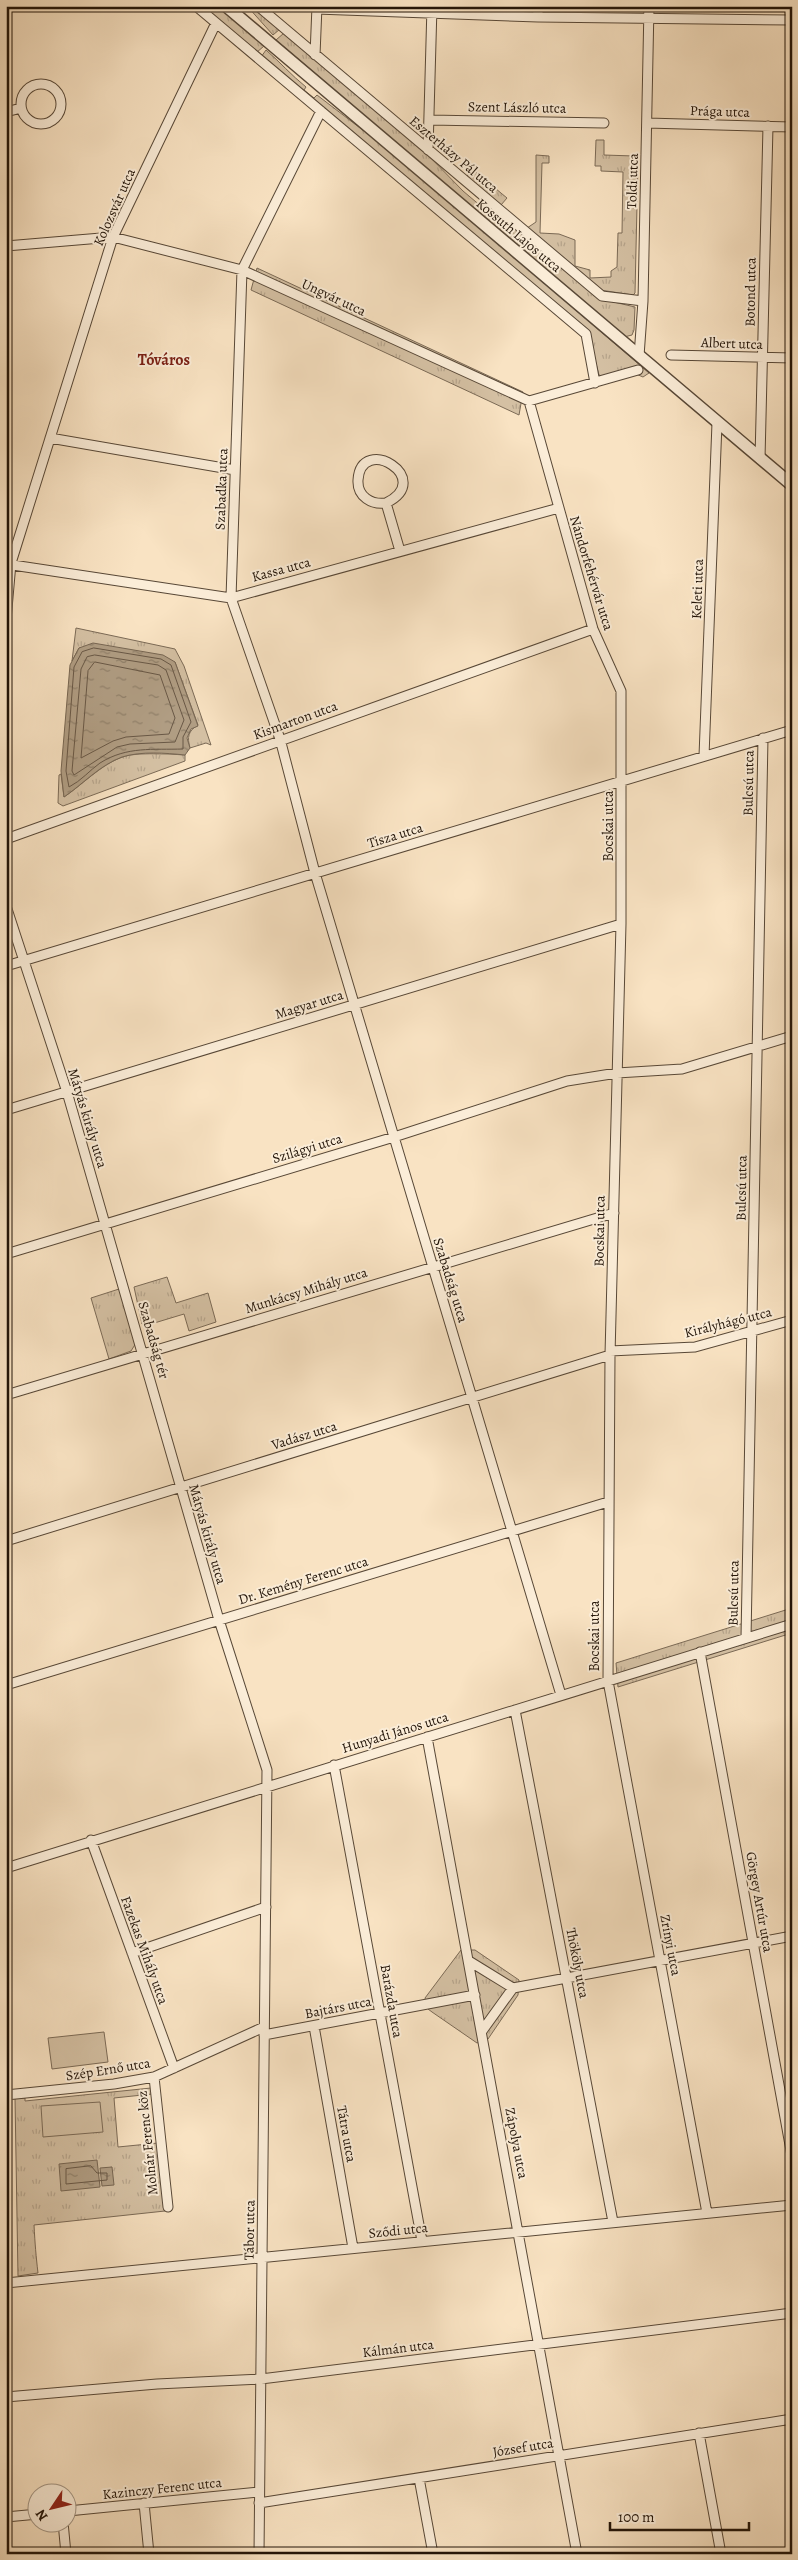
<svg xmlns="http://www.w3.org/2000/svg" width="798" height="2560" viewBox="0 0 798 2560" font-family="Alegreya,serif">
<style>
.grass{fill:url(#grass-tufts);stroke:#7b6a56}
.pitch{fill:#d4c0a3;stroke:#7b6a56}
.water{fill:url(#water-ripples);stroke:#776652}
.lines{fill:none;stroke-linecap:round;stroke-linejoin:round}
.shore{stroke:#695846;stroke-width:1}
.minor-casing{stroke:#584837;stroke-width:11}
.tertiary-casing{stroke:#584837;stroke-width:14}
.minor{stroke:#fbedd8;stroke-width:9}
.tertiary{stroke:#fbedd8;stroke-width:11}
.labels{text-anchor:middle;stroke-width:4;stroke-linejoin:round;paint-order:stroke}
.street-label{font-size:14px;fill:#221408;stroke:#fbedd8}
.quarter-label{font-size:16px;font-weight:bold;fill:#7a1f14;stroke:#fbedd8}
</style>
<defs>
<pattern id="grass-tufts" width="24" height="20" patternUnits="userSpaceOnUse" patternTransform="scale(1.25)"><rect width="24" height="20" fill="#d4c0a3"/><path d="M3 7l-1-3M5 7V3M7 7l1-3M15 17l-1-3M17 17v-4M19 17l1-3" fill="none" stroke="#b6a48b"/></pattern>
<pattern id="water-ripples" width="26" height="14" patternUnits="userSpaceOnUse" patternTransform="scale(1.25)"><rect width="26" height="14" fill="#b09d83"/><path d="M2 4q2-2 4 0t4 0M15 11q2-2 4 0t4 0" fill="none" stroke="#8f7f69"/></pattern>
</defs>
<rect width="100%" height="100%" fill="#f9e3c3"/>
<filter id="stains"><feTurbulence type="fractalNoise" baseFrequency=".004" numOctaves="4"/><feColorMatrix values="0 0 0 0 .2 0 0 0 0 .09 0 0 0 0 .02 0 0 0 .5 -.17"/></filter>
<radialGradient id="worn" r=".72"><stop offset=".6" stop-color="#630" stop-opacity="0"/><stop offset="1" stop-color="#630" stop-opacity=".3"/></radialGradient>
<path class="grass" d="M200 6H218L264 46 256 53Z
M247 6H253L280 29 273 35Z
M284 33 426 153 463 191 501 223 505 220 594 295 601 299 635 307 634 330 632 335 624 337 276 40Z
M266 50C280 62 291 75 306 87L304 90 314 98 317 95 390 151 649 373 643 377 636 374 603 377 599 375 587 329 261 57Z
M596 140H604V155L634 156 638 161 635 293 633 295 600 290 527 228 536 222V155L549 156V163H542L540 233 559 234 575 240V266L590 270V278L611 277V271L617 267 618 233H622L623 172 601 171V166H595Z
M472 169 507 198 501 205 467 176Z
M257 268 523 392 519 415 251 290Z
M76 628 175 649 184 666 211 745 206 743 190 748C187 737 188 731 198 725L175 662 79 648 72 661Z
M169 754 185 755V761L63 806 58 803 59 775 61 774 64 797C85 783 105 760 130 755 143 753 157 754 169 754Z
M167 1277 176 1303 208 1293 216 1322 189 1331 184 1314 151 1324V1321L142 1324 134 1287Z
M119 1289 136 1343 131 1351 109 1359 91 1298Z
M792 1608V1633L618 1687 616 1663Z
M461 1950H475L519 1980 518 1995 488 2039 477 2043 432 2012 428 2009 425 1998Z
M151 2088 152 2094 114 2098 118 2147 158 2143 165 2211 34 2225C35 2244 36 2256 38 2273L18 2276 15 2098H25V2101Z"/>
<path class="pitch" d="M104 2032 108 2062 52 2069 48 2038Z
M100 2102 103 2132 43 2137 41 2106Z"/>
<path class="water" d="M93 643 163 655 175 662 198 726 191 729 187 738 190 748 185 755C166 753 141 751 122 757 100 765 83 784 64 797L61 771 70 665 79 648Z
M97 2160 100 2187 61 2191 59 2164Z
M112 2167 114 2185 102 2186 100 2168Z"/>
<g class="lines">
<path class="shore" d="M94 648 161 659 171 665 191 722 183 737V749C153 750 127 746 100 763 90 770 81 781 69 787L66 771 74 667 82 652Z
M95 655 158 665 166 670 184 720 175 742 130 744 117 747 74 775 72 771 81 669 87 657Z
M95 662 160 675 175 718 169 734 126 737 113 741 81 758 88 671Z
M91 2166 97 2173H107V2180L66 2184V2169Z"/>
<g class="minor-casing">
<path id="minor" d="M196 6 586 334 595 383
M258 6 602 296 643 301
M316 9 538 17 792 20
M538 17V6
M315 55 317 6
M21 104a20 20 0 1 1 40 0a20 20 0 1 1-40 0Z
M321 111 242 270 231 598 280 739 315 873 561 1695
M6 112 21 108
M430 120 604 123
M647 123 792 127
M428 150 432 6
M6 246 113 237 242 270 529 401 638 370
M671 355 792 358
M639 356 643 301 649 6
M529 401 593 629 621 691V924L610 1355 608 1681 707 2213
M50 438 235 470
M760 459 768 126
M386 503C372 505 357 497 358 480 361 433 436 479 386 503L400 551
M6 564 231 598 559 508
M6 620 11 563 113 237 216 23
M704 756 717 423
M6 839 593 629
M6 906 67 1092 219 1620 267 1770 259 2554
M6 966 792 730
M6 1110 621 924
M6 1254 394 1137 567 1081 617 1073 682 1069 792 1036
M610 1351 695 1347 792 1320
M6 1395 614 1213
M6 1541 610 1355
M746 1638 763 738
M700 1652 792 2156
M6 1685 608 1502
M515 1710 613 2222
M427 1737 577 2554
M334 1765 422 2241
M91 1840 174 2068
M6 1868 792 1624
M132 1953 266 1907
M469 1961 513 1988 482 2031
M513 1988 792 1936
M314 2026 353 2248
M264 2035 475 1995
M154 2077 168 2207
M6 2095 114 2084 154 2077 264 2027
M6 2283 792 2205
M6 2397 157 2384 261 2379 792 2313
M699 2433 721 2554
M419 2478 433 2554
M144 2503 149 2554
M259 2503 792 2419
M68 2511 259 2492
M6 2517 38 2514
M63 2522 66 2554"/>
</g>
<g class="tertiary-casing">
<path id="tertiary" d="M226 6 792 485"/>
</g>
<use href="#minor" class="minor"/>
<use href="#tertiary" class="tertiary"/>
</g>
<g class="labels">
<g class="street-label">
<text transform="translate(517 107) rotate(1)" y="5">Szent László utca</text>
<text transform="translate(720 111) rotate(2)" y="5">Prága utca</text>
<text transform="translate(454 154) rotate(40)" y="5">Eszterházy Pál utca</text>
<text transform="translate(632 181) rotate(-88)" y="5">Toldi utca</text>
<text transform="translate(114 207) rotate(-66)" y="5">Kolozsvár utca</text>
<text transform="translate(519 235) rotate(40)" y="5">Kossuth Lajos utca</text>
<text transform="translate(750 292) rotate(-89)" y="5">Botond utca</text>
<text transform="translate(334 297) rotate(25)" y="5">Ungvár utca</text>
<text transform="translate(732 343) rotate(2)" y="5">Albert utca</text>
<text transform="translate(221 489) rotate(-88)" y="5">Szabadka utca</text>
<text transform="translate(281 569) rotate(-15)" y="5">Kassa utca</text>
<text transform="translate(592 573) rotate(73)" y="5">Nándorfehérvár utca</text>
<text transform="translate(697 589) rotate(-88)" y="5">Keleti utca</text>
<text transform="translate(295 720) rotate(-20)" y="5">Kismarton utca</text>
<text transform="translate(748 783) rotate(-89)" y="5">Bulcsú utca</text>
<text transform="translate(608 826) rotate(-90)" y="5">Bocskai utca</text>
<text transform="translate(395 835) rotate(-17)" y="5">Tisza utca</text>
<text transform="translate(309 1004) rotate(-17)" y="5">Magyar utca</text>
<text transform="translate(88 1118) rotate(73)" y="5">Mátyás király utca</text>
<text transform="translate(307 1148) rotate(-17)" y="5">Szilágyi utca</text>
<text transform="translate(741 1188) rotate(-89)" y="5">Bulcsú utca</text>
<text transform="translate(599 1231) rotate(-89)" y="5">Bocskai utca</text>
<text transform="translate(451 1280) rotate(73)" y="5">Szabadság utca</text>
<text transform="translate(306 1290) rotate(-17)" y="5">Munkácsy Mihály utca</text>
<text transform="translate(728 1322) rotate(-14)" y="5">Királyhágó utca</text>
<text transform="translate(154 1340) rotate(74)" y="5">Szabadság tér</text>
<text transform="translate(304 1435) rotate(-17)" y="5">Vadász utca</text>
<text transform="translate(208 1534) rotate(74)" y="5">Mátyás király utca</text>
<text transform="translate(303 1580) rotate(-17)" y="5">Dr. Kemény Ferenc utca</text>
<text transform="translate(733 1593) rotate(-89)" y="5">Bulcsú utca</text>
<text transform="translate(594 1636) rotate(-90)" y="5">Bocskai utca</text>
<text transform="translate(395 1732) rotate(-17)" y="5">Hunyadi János utca</text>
<text transform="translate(760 1902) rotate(80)" y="5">Görgey Artúr utca</text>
<text transform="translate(671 1945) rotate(79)" y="5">Zrínyi utca</text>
<text transform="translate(145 1950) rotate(70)" y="5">Fazekas Mihály utca</text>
<text transform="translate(578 1963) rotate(79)" y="5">Thököly utca</text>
<text transform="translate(392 2001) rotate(80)" y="5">Barázda utca</text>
<text transform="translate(338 2007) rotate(-11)" y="5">Bajtárs utca</text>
<text transform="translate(108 2069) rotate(-9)" y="5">Szép Ernő utca</text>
<text transform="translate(347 2134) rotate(80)" y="5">Tátra utca</text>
<text transform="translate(147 2143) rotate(-96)" y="5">Molnár Ferenc köz</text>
<text transform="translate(517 2143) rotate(79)" y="5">Zápolya utca</text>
<text transform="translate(249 2230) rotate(-89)" y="5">Tábor utca</text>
<text transform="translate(398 2230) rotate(-6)" y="5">Sződi utca</text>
<text transform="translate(398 2348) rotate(-7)" y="5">Kálmán utca</text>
<text transform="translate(523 2447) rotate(-9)" y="5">József utca</text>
<text transform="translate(162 2488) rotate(-6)" y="5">Kazinczy Ferenc utca</text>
</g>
<g class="quarter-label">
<text x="164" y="365">Tóváros</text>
</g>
</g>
<rect width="798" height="2560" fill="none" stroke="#f9e3c3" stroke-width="25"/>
<rect x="8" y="8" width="783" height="2545" fill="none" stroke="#221408" stroke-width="2.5"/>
<rect x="12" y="12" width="773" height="2535" fill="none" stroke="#221408"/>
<g transform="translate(52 2508) rotate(235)"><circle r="24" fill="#fbedd8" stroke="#a49685"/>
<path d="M0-4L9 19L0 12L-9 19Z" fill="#8f2418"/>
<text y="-8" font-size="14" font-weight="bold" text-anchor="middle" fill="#221408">N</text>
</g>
<path d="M610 2522v8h139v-8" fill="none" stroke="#221408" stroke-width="2.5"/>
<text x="618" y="2522" font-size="15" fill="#221408" stroke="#fbedd8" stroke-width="4" paint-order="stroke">100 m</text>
<rect width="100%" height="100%" filter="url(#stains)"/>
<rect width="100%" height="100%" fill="url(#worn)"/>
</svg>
